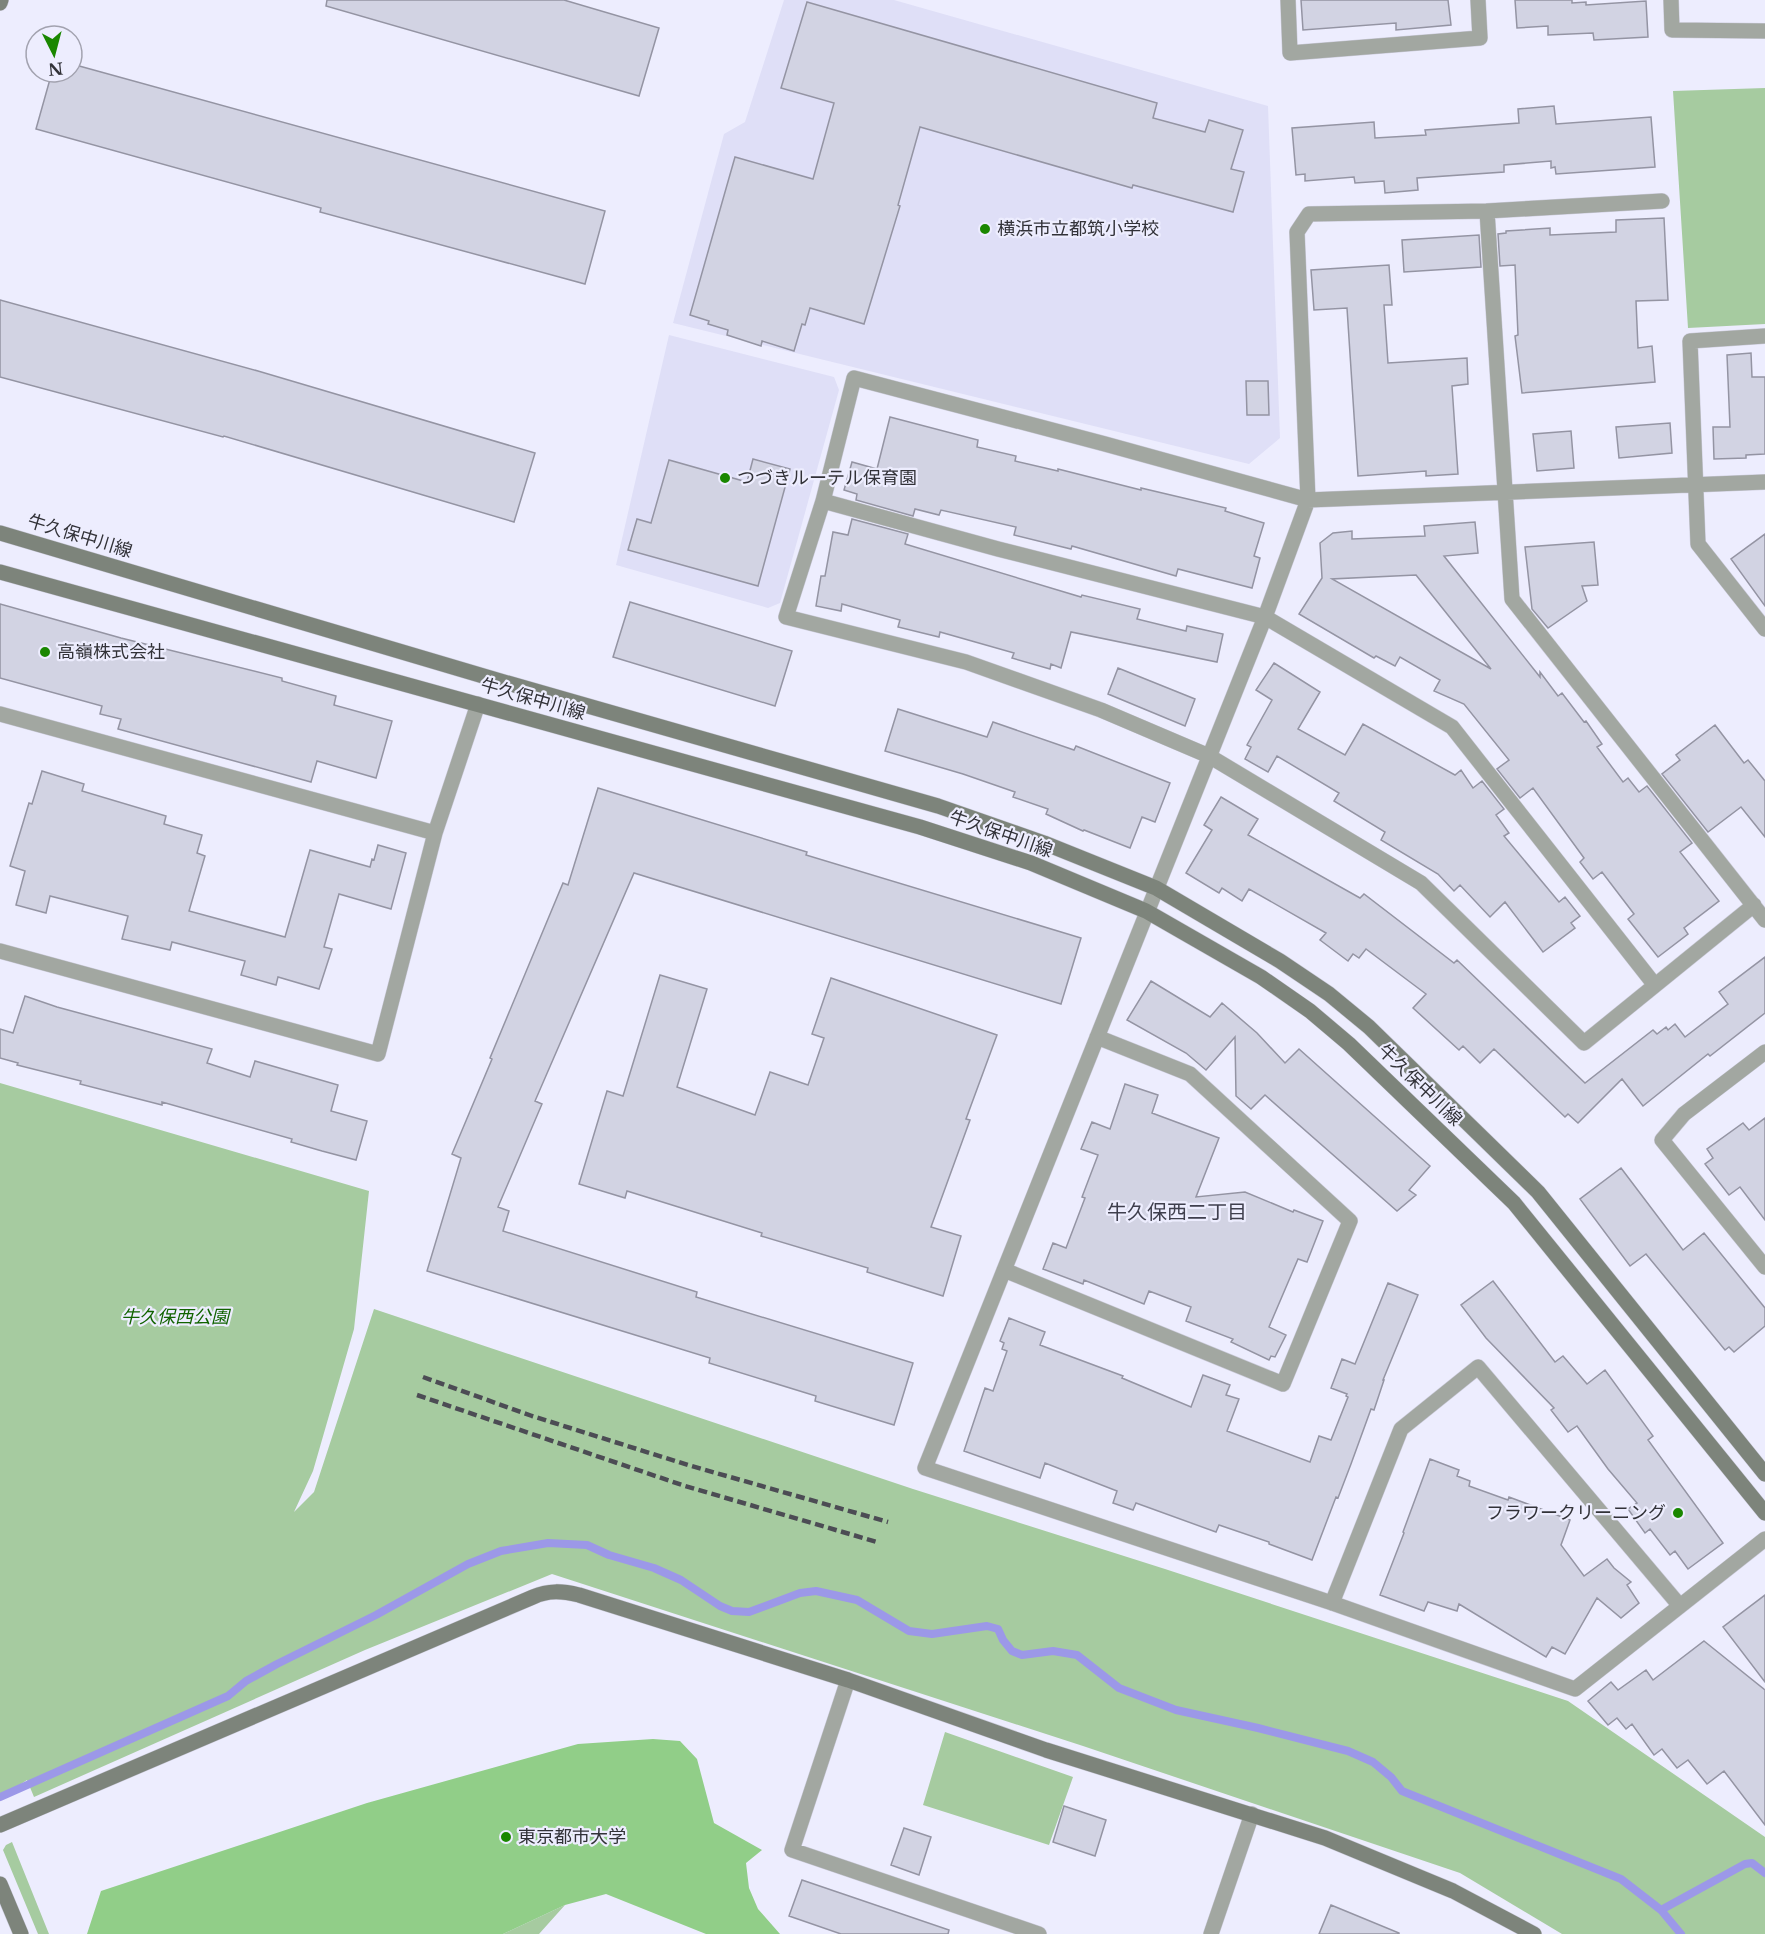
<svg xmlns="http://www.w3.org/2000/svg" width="1765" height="1934" viewBox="0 0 1765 1934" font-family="'Libre Baskerville','Noto Sans JP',serif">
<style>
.built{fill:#dfdff7}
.green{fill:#a6cba0}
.forest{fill:#91ce88}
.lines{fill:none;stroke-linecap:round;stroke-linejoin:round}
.stream{stroke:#9c98e8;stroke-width:8}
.building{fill:#d2d3e3;stroke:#9494a3;stroke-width:1.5;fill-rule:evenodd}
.street-casing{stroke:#cbcbda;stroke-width:16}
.secondary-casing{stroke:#cbcbda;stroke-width:16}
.street{stroke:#a2a7a1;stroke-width:15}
.secondary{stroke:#7d847b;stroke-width:15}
.rail{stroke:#4c4c54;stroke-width:4.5;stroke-dasharray:9 4.5;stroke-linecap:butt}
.poi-dot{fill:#1a8700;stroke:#ededfe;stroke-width:2}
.labels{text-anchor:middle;stroke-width:4.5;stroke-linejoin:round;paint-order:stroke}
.poi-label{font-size:18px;fill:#323238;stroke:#ededfe;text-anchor:start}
.street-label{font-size:18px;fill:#323238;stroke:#ededfe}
.park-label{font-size:18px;font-style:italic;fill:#116300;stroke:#ededfe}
.neighbourhood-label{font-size:20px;fill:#3f3f4d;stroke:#ededfe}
</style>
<rect width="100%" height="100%" fill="#ededfe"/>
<path class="built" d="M784 0H894L1268 106 1280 438 1249 464 673 323 724 134 745 122Z
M669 335 834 377 839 390 780 603 768 608 616 565Z"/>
<path class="green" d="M1765 88V324L1688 328 1673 91Z
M0 1083 369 1191 354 1329 313 1471 294 1512 314 1492 374 1309 913 1489 1165 1569 1568 1701 1765 1837V1934H1562L1460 1873 1083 1746 552 1574 365 1650 34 1797 27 1780 0 1798Z
M945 1732 1073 1777 1049 1845 923 1805Z
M12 1842 49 1934H38L3 1850 6 1845Z
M565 1905 539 1934H503Z"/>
<path class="forest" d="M653 1739 680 1741 697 1759 714 1823 762 1850 746 1863 749 1888 758 1909 780 1934H706L606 1894 565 1905 503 1934H87L101 1891 367 1803 578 1744Z"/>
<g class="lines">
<path class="stream" d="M0 1797 228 1696 246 1681 277 1664 376 1615 468 1564 501 1551 548 1543 587 1545 609 1555 654 1568 681 1580 720 1606 732 1611 749 1612 800 1593 816 1591 857 1600 909 1631 932 1634 987 1626 998 1629 1003 1640 1012 1651 1022 1655 1053 1651 1077 1655 1119 1688 1176 1710 1258 1728 1348 1751 1373 1762 1391 1777 1402 1791 1621 1879 1661 1910 1681 1934
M1661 1910 1745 1864 1752 1863 1765 1873"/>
</g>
<path class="building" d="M327 0H564L659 28 639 96 326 6Z
M1301 0H1448L1451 25 1396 30V23L1303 30Z
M1515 0H1572V3L1586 2V5L1646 1 1648 37 1594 40 1593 33 1548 35V26L1517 28Z
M807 2 1157 103 1153 118 1205 132 1209 120 1243 130 1231 169 1244 172 1233 212 1133 185 1132 188 920 127 898 205 900 206 864 324 810 308 805 325 802 324 794 351 762 341 761 346 727 335 728 330 708 324 709 321 690 315 735 157 813 179 834 103 781 88Z
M72 64 605 211 585 284 320 212 321 208 36 129 52 72H72Z
M1554 106 1556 124 1651 117 1655 167 1556 174 1555 167 1551 168V161L1504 165V172L1417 178 1418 190 1385 193 1384 181 1355 183 1354 177 1305 181V174L1296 175 1292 128 1374 122 1375 138 1426 135 1425 130 1519 123 1518 109Z
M1664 218 1668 300 1636 301 1638 348 1652 346 1655 382 1522 393 1515 336 1518 335 1515 265 1500 266 1498 234 1506 233V231L1550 228V235L1616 232V220Z
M1479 235 1481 267 1404 272 1402 240Z
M1389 265 1392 305H1384L1388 363 1467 358 1468 384 1452 386 1458 474 1426 476V471L1358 476 1347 308 1314 310 1311 270Z
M0 300 258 371 535 453 514 522 224 436 223 437 0 377Z
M1751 353 1752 377H1765V454L1746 455V458L1714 459 1713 427H1730L1727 355Z
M1246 381H1268L1269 415H1247Z
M890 417 978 440 977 447 1016 456 1015 461 1058 471V469L1141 490V488L1226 508 1225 511 1264 523 1254 556 1260 558 1252 588 1178 569 1176 576 1072 546 1071 549 1014 535 1016 527 941 510 939 515 915 509 913 516 856 500 857 494 844 490 852 462 877 469Z
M1670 423 1672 453 1619 458 1616 427Z
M1571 431 1574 468 1537 471 1533 434Z
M753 459 790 469 758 586 628 550 637 519 651 523 669 460 747 482Z
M852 519 908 534 905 544 1081 597 1082 595 1140 609 1137 619 1186 631 1187 626 1223 634 1217 662 1071 632 1061 668 1051 664 1050 669 1012 658 1014 653 940 632 939 637 898 627 900 620 842 604 841 611 816 606 821 576H825L833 532 848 535Z
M1475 522 1478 553 1444 556 1540 677V672L1558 696 1562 693 1584 722 1586 721 1602 744 1597 747 1623 782 1628 778 1639 792 1647 786 1692 843 1680 852 1719 901 1684 928 1688 934 1658 957 1628 919 1634 914 1602 872 1593 879 1580 862 1584 858 1533 788 1520 798 1497 769 1509 760 1464 704 1434 691 1440 680 1400 657 1395 666 1376 656 1374 658 1299 614 1322 578 1320 543 1333 533 1352 531V539L1425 536 1424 526ZM1416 575 1491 669 1332 579Z
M1765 534V606L1731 559Z
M1594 542 1598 585 1582 586 1587 601 1548 628 1532 609 1525 547Z
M630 602 792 651 775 706 613 657Z
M0 604 121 638 282 678V681L336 696 334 705 392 721 376 778 317 761 311 782 118 729 121 719 100 714 102 706 0 678Z
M1274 663 1320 692 1298 729 1345 755 1363 724 1455 775 1461 770 1473 788 1482 781 1504 809 1496 815 1509 833 1504 836 1559 902 1565 897 1580 916 1571 923 1575 928 1543 952 1505 902 1490 917 1460 885 1454 891 1438 874 1381 840 1385 832 1334 801 1339 793 1277 756 1268 772 1245 759 1251 747 1247 745 1272 700 1256 690Z
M1118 668 1195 699 1185 726 1108 694Z
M898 709 987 737 993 722 1074 750 1076 746 1170 783 1155 822 1142 817 1130 848 1084 830 1083 831 1046 814 1048 809 1013 797 1015 792 963 774 885 751Z
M1715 725 1744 763 1748 760 1765 781V837L1741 807 1708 832 1662 774 1680 760 1676 755Z
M42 771 84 784 82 791 166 816 164 824 202 835 197 853 205 856 189 911 285 937 310 850 370 867 372 859 374 860 378 845 406 853 391 909 339 894 324 947 332 949 319 989 278 977 276 985 241 975 245 961 172 942 170 950 122 939 128 916 50 896 46 913 16 905 25 871 10 866 29 803 32 804Z
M598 788 807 852 806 855 1081 938 1061 1004 634 873 535 1101 542 1104 498 1207 509 1211 503 1231 697 1292 696 1297 913 1363 894 1425 815 1401 816 1396 709 1363 710 1358 427 1271 461 1158 452 1154 492 1059 490 1058 563 883 568 885Z
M1221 797 1258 819 1248 835 1360 898 1364 894 1454 963 1457 960 1585 1083 1653 1030 1657 1034 1666 1027 1668 1030 1675 1024 1685 1037 1728 1004 1719 992 1765 957V1013L1710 1056 1708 1054 1643 1106 1622 1079 1578 1123 1568 1114 1565 1117 1494 1049 1480 1063 1463 1046 1459 1050 1413 1008 1426 994 1366 949 1359 958 1353 954 1348 961 1320 940 1326 933 1249 889 1242 901 1222 888 1219 893 1186 873 1212 830 1204 825Z
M660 975 707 989 677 1087 755 1115 770 1072 808 1085 824 1038 812 1034 831 978 997 1035 966 1119 970 1120 931 1227 961 1236 943 1296 867 1272 868 1268 761 1236 762 1233 627 1191 625 1198 579 1184 607 1091 623 1096Z
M1151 981 1210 1017 1222 1003 1257 1033 1285 1063 1299 1049 1430 1166 1409 1190 1416 1195 1397 1211 1265 1095 1251 1109 1236 1096 1235 1037 1206 1070 1186 1053 1127 1020Z
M25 996 57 1007 212 1049 207 1063 250 1077 255 1061 338 1085 331 1111 367 1121 356 1160 322 1151 291 1142 292 1139 162 1102V1105L80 1084 81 1081 17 1065 18 1063 0 1058V1029L13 1033Z
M1125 1084 1158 1095 1152 1113 1219 1138 1196 1197 1245 1192 1293 1212 1294 1210 1323 1221 1307 1262 1298 1259 1269 1327 1286 1335 1275 1357 1271 1356 1269 1360 1231 1342 1233 1339 1186 1321 1191 1307 1149 1291 1144 1304 1084 1280 1083 1284 1043 1269 1053 1243 1066 1248 1085 1198 1082 1197 1098 1155 1081 1149 1092 1122 1110 1129Z
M1765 1118V1220L1740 1187 1729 1195 1705 1164 1713 1158 1707 1149 1743 1123 1749 1130Z
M1621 1168 1683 1250 1704 1233 1765 1308V1326L1734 1352 1729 1347 1725 1350 1646 1254 1630 1266 1580 1199Z
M1493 1281 1555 1362 1563 1356 1587 1384 1605 1370 1653 1436 1648 1440 1723 1543 1688 1569 1675 1551 1670 1555 1650 1529 1645 1533 1628 1509 1637 1503 1608 1469 1577 1426 1568 1432 1551 1410 1554 1408 1486 1338 1461 1305Z
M1388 1283 1418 1295 1383 1380H1384L1374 1410 1371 1409 1351 1464 1338 1498 1336 1497 1312 1560 1269 1544V1542L1219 1525 1216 1532 1136 1503 1133 1510 1113 1503 1117 1491 1045 1463 1040 1478 964 1451 985 1388 993 1391 1007 1351 1002 1349 1004 1343 1000 1341 1009 1318 1045 1332 1040 1345 1123 1376 1122 1378 1191 1407 1203 1375 1230 1385 1226 1395 1239 1399 1227 1431 1310 1462 1319 1436 1331 1440 1348 1397 1346 1396 1347 1394 1331 1388 1342 1359 1355 1364Z
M1430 1459 1459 1470 1457 1476 1470 1481 1469 1486 1508 1500 1509 1497 1570 1520 1561 1545 1584 1576 1607 1559 1614 1568 1631 1582 1627 1585 1639 1603 1621 1618 1597 1598 1565 1654 1552 1647 1546 1657 1459 1604 1457 1611 1428 1602 1424 1611 1380 1595 1404 1533 1403 1532Z
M1765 1595V1682L1723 1627Z
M1704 1641 1765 1690V1825L1724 1771 1707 1784 1688 1760 1677 1768 1662 1749 1654 1755 1632 1724 1626 1729 1617 1718 1608 1725 1588 1701 1611 1682 1618 1690 1646 1670 1653 1680Z
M1064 1806 1106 1820 1095 1856 1053 1842Z
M904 1828 931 1837 919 1875 891 1865Z
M802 1880 949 1930 948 1934H841L789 1916Z
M1331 1905 1399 1933V1934H1319Z"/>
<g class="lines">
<g class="street-casing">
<path id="street" d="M1288 0 1290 53 1480 38 1478 0
M1671 0 1672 30 1765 31
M1662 201 1487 211 1309 214 1297 232 1308 500 1105 444 854 378 823 501 786 617 966 662 1101 710 1209 756 1421 883 1584 1043 1754 905
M1487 211 1512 599 1765 920
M1765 336 1690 341 1698 544 1765 629
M1765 482 1308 500 1265 617 925 1468 1332 1603 1575 1689 1765 1539
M823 501 998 549 1265 617 1452 727 1654 984
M0 714 435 833
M0 951 378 1054 435 833 478 704
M1765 1052 1684 1114 1662 1140 1765 1267
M1004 1270 1283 1384 1350 1221 1190 1074 1097 1037
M1332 1603 1401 1429 1478 1367 1680 1606
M848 1680 792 1850 1039 1934
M1211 1934 1252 1814"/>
</g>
<g class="secondary-casing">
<path id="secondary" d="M0 3 1 0
M0 533 490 678 938 806 1044 843 1156 888 1280 961 1329 994 1369 1027 1538 1192 1765 1474
M0 572 920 827 1031 863 1146 911 1261 977 1310 1011 1349 1044 1514 1203 1765 1513
M0 1825 533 1597C549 1590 562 1591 579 1595L848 1680 1046 1750 1325 1838 1453 1891 1534 1934
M0 1884 21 1934"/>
</g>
<use href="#street" class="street"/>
<use href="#secondary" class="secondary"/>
<path class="rail" d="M423 1377 532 1416 688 1465 888 1522
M417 1395 685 1486 877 1542"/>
</g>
<g class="poi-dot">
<circle cx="985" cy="229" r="6"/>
<circle cx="725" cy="478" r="6"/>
<circle cx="45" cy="652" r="6"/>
<circle cx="1678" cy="1513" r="6"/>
<circle cx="506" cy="1837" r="6"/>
</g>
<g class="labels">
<g class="poi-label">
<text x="997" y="235">横浜市立都筑小学校</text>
<text x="737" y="484">つづきルーテル保育園</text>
<text x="57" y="658">高嶺株式会社</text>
<text x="1666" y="1519" text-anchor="end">フラワークリーニング</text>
<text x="518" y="1843">東京都市大学</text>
</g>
<g class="street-label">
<text transform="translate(80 536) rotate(17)" y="6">牛久保中川線</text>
<text transform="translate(533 699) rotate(16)" y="6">牛久保中川線</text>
<text transform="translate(1001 834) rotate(19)" y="6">牛久保中川線</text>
<text transform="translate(1420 1085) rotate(44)" y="6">牛久保中川線</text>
</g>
<g class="park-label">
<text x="175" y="1323">牛久保西公園</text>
</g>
<g class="neighbourhood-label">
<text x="1177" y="1219">牛久保西二丁目</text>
</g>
</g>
<g transform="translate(54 54) rotate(174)"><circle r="28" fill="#ededfe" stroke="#a2a2af" stroke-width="1.5"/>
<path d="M0-4.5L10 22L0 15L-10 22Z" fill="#1a8700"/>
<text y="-9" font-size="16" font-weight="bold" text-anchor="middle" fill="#323238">N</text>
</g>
</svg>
